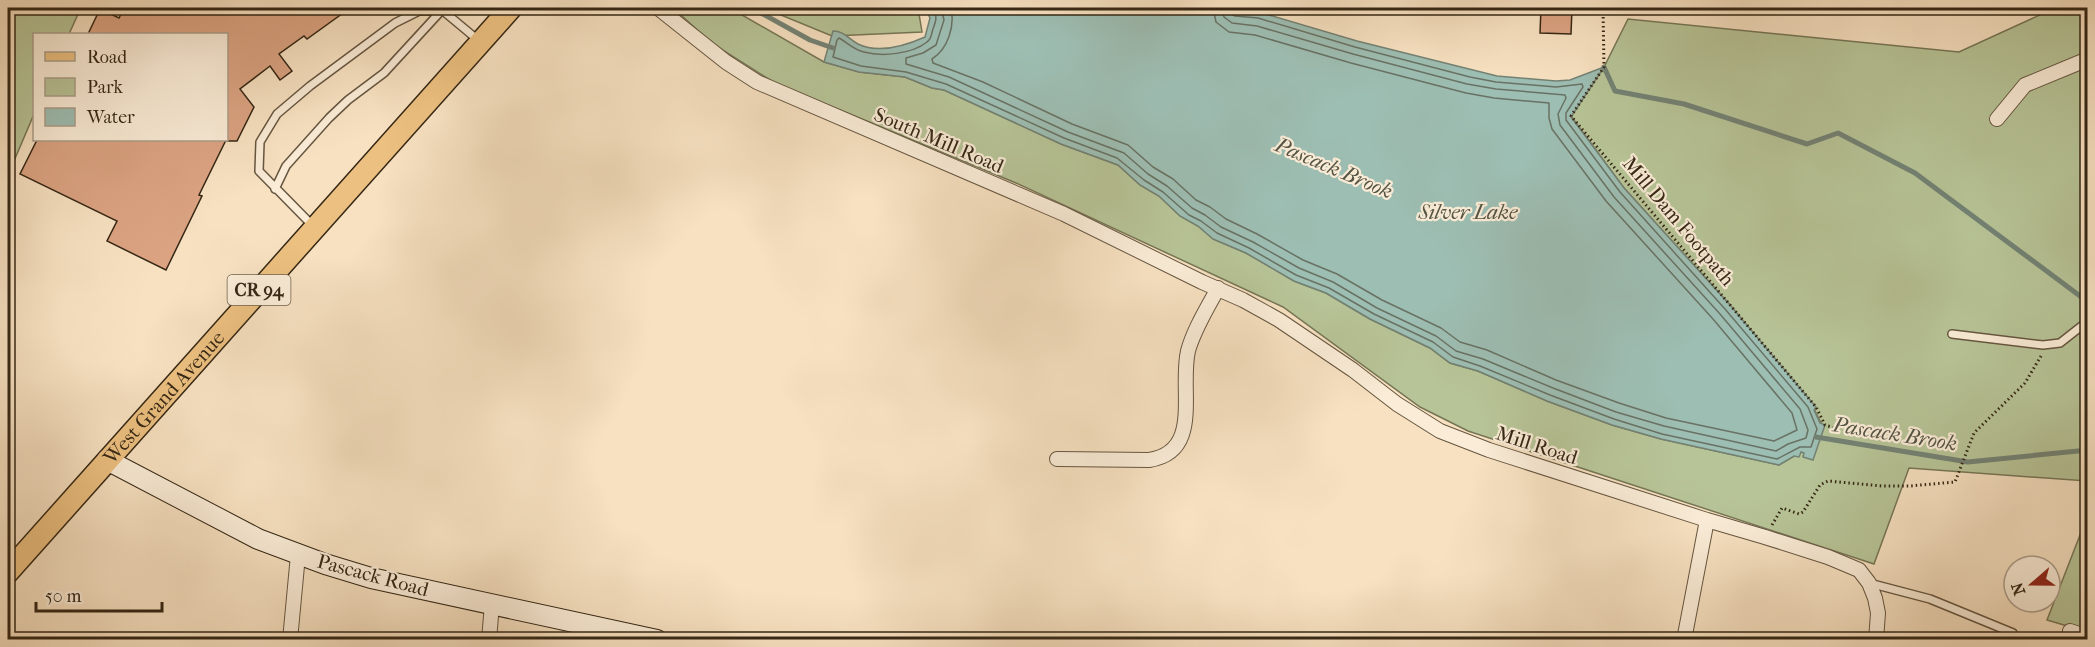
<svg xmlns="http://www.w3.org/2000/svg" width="2095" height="647" viewBox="0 0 2095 647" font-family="'IM FELL French Canon',serif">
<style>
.green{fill:#b7c497;stroke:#767656;stroke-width:1.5}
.water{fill:#9dbeb3;stroke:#738274;stroke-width:1.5}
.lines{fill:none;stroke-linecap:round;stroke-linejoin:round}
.shore{stroke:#697264;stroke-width:1.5}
.stream{stroke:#738274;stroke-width:5}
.building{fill:#dba382;stroke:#352715;stroke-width:1.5}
.lane-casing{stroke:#665640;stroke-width:10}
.street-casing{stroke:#665640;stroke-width:16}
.secondary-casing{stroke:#352715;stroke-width:22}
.primary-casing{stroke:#352715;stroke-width:24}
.path{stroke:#352715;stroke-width:3;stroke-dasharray:1.5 3;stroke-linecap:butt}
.lane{stroke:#faecd7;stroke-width:7}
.street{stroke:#faecd7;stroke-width:14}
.secondary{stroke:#faecd7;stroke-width:20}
.primary{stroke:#ecc080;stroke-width:21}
.labels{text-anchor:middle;stroke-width:4.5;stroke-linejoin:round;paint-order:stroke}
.shield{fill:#faecd7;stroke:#70624f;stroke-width:1.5}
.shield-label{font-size:18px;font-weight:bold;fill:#352715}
.street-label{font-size:20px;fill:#352715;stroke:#faecd7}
.water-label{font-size:21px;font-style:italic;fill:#545444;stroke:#faecd7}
</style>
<rect width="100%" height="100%" fill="#f7e1c1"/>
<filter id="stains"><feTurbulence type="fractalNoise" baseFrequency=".00333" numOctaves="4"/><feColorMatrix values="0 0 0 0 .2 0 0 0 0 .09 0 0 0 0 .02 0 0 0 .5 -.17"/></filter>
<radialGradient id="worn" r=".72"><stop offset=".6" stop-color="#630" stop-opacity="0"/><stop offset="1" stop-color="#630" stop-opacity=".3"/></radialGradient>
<path class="green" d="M8 8H91L79 12 69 34H34V114L8 175Z
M673 8H730L824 62 859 72 905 77 932 88 944 90 1061 144 1118 165 1140 185 1159 196 1180 216 1198 226 1214 239 1246 253 1294 281 1326 293 1370 319 1430 348 1450 363 1478 371 1547 401 1612 425 1661 439 1779 465 1801 452 1805 453 1821 423 1814 409 1730 305 1624 188 1571 116 1604 67 1628 19 1959 52 2055 8H2087V481L1909 468 1874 564 1468 431 1420 407 1283 307 1016 183 775 83 713 44Z
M764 8H918L922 32 832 36Z
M2087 517V612L2081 630 2047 620Z"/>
<path class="water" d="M925 8H1220L1259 12 1357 41 1497 76 1556 81 1570 80 1604 67 1571 117 1624 188 1730 305 1816 407 1814 410 1820 423 1825 425 1813 460 1803 457 1804 453 1801 452 1799 457 1794 456 1779 465 1661 439 1612 425 1547 401 1478 371 1450 363 1430 348 1370 319 1326 293 1294 281 1246 253 1213 239 1198 226 1180 216 1159 196 1140 185 1118 165 1061 144 944 90 932 88 905 77 859 72 824 62 833 31C844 31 849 39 858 44 879 54 905 46 925 37L930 18Z"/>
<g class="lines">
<path class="shore" d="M932 8C938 16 936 21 933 29 931 34 932 39 927 42 912 54 882 57 864 52 854 50 848 43 839 38L837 40 833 57 861 66 906 72 946 84 1064 138 1117 158 1144 180 1163 192 1189 215 1201 221 1217 233 1249 248 1296 275 1329 288 1374 314 1433 342 1453 357 1480 366 1550 395 1614 419 1662 434 1777 459 1800 447H1811L1817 429 1808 407 1725 309 1620 192 1566 120V113L1583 87 1582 84 1556 87 1496 82 1470 77 1355 47 1258 18 1235 16 1230 13 1229 8
M941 8 944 20 936 45 923 53 906 58V64L949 77 1068 132 1124 153 1148 174 1167 186 1192 208 1205 215 1221 227 1253 242 1299 268 1333 282 1377 308 1436 336 1456 351 1483 359 1553 388 1616 412 1664 426 1776 451 1788 444 1806 438 1808 430 1800 409 1720 314 1614 197 1560 125 1558 114 1566 98 1565 95 1496 89 1467 84 1353 54 1257 26 1232 23 1224 17 1222 8
M951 8C955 26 948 49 932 59L933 63 983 82 1072 124 1128 145 1153 167 1173 179 1196 200 1210 207 1226 219 1257 234 1303 260 1337 274 1382 300 1441 328 1460 342 1487 350 1556 380 1619 403 1666 418 1774 441 1797 430 1792 413 1713 319 1606 201 1552 129 1549 118V103L1494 98 1466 93 1351 63 1255 35 1229 32 1216 22 1213 8"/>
<path class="stream" d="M752 8 810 40 833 48
M1604 67 1615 91 1684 104 1807 144 1838 133 1915 173 2088 302
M1816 437 1968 462 2088 450"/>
</g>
<path class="building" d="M124 8H350L307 39 304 36 279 54 292 71 280 80 270 66 240 89 254 107 237 141H226V34H88L100 9 119 18Z
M1541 8H1572L1571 34 1540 33Z
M37 140H226L199 195 202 196 166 270 107 241 117 221 20 174Z"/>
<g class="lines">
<g class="lane-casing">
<path id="lane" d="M275 189 286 166 329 118 348 100 384 73 442 10
M313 226 259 171 260 142 277 114 310 86 395 23 419 11 442 10 478 40
M1952 334 2043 345 2060 343 2088 321
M1869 583 1930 599 2013 633"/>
</g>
<g class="street-casing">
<path id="street" d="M658 8 726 62 757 82 1064 214 1202 282 1243 300 1279 320 1353 370 1397 404 1440 431 1489 450 1707 520 1765 537 1828 557 1859 570 1869 583 1875 598 1878 613 1876 640
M1997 119 2025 85 2088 59
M1057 459 1149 460C1203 452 1179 390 1188 351 1194 329 1207 309 1218 288
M2070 631 2088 637
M290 640 298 555
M489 640 492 604
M1684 640 1707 520"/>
</g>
<g class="secondary-casing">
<path id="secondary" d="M107 460 258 539 325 564 371 578 657 640"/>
</g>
<g class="primary-casing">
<g id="primary">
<path id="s1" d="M8 572 511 8"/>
</g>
</g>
<path class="path" d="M1603 8 1604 67 1571 116 1816 407 1825 425 1841 430
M1772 525 1782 508 1799 514 1803 512 1820 485 1828 481 1882 486H1910L1955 482 1974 433 2025 383 2041 356"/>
<use href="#lane" class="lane"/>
<use href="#street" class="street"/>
<use href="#secondary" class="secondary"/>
<use href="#primary" class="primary"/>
</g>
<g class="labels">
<rect class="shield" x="227.5" y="275" width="63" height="30" rx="4.5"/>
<g class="shield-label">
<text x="259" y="296">CR 94</text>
</g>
<g class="street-label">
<text transform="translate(939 140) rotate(23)" y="7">South Mill Road</text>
<text transform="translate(1679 221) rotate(50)" y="7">Mill Dam Footpath</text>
<text dy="7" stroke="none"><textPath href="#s1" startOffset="234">West Grand Avenue</textPath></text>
<text transform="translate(1537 445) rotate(18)" y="7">Mill Road</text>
<text transform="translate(373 575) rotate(15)" y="7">Pascack Road</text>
</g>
<g class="water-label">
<text transform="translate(1334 168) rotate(23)" y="7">Pascack Brook</text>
<text x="1468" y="219">Silver Lake</text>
<text transform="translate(1895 434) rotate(9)" y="7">Pascack Brook</text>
</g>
</g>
<rect width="2095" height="647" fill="none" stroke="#f7e1c1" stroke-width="30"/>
<rect x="9" y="9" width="2077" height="629" fill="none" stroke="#352715" stroke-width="3"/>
<rect x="15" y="15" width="2065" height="617" fill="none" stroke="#352715" stroke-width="1.5"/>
<rect x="33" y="33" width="195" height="108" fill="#faecd7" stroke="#ab9d89" stroke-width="1.5"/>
<rect x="45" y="52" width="30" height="9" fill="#ecc080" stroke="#ab9d89" stroke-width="1.5"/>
<text x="87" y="63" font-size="18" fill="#352715">Road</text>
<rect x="45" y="78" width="30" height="18" fill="#b7c497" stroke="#ab9d89" stroke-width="1.5"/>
<text x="87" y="93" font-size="18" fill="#352715">Park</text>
<rect x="45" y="108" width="30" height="18" fill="#9dbeb3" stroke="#ab9d89" stroke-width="1.5"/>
<text x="87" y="123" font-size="18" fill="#352715">Water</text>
<g transform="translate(2032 584) rotate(250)"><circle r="28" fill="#faecd7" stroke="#ab9d89" stroke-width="1.5"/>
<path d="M0-4.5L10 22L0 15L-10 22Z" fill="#8f2418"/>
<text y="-9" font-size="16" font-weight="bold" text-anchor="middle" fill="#352715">N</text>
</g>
<path d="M36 602v9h126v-9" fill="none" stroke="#352715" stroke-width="3"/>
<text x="45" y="602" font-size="18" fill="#352715" stroke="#faecd7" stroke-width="4.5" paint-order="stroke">50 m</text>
<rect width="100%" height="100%" filter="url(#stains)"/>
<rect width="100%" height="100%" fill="url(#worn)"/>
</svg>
